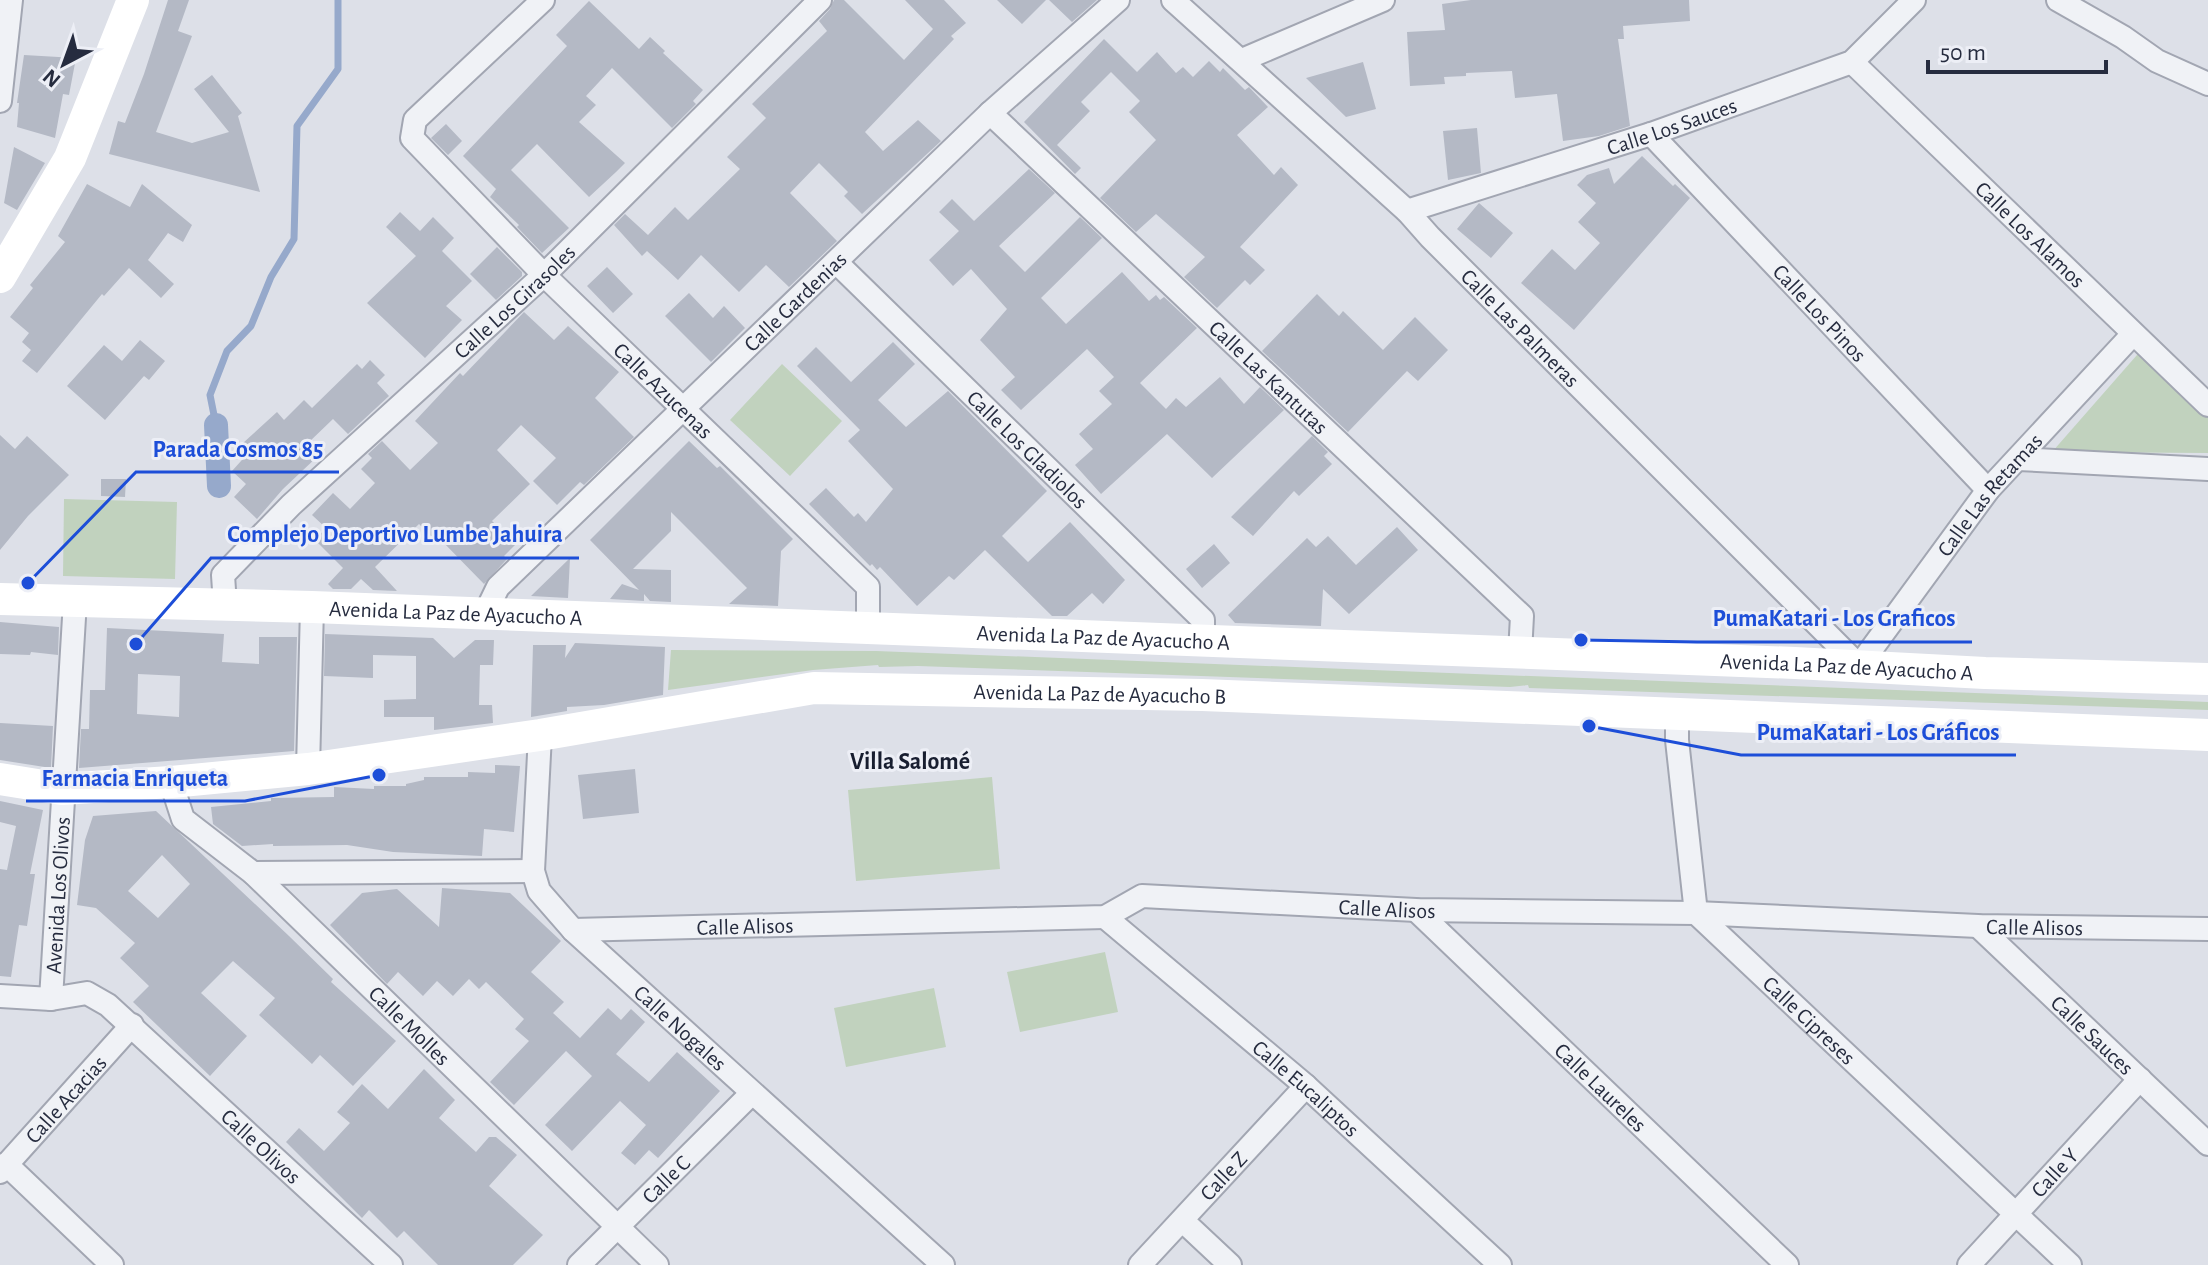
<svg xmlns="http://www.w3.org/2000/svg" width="2208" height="1265" viewBox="0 0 2208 1265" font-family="'Alegreya Sans',sans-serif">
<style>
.green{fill:#c1d2be}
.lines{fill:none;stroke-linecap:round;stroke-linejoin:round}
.stream{stroke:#96a9cb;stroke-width:7}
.canal{stroke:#96a9cb;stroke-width:24}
.building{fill:#b4b9c5;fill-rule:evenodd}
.minor-casing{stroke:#a2a6b2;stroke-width:26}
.minor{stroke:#f0f2f6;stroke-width:22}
.secondary{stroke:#fff;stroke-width:32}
.labels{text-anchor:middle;stroke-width:6;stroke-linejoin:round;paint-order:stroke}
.street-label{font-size:22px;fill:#262c3f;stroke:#edeff6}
.neighbourhood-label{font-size:24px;font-weight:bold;fill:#181e30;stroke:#edeff6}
.leader{fill:none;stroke:#1d4ed8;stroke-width:3}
.callout-dot{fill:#1d4ed8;stroke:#edeff6;stroke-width:3}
.callout-label{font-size:24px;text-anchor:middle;font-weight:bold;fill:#1d4ed8;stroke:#edeff6;stroke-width:6;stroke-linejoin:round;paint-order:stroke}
</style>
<rect width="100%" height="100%" fill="#dde0e8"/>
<path class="green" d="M2144 347 2208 410V453L2052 452Z
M782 364 842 421 790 476 730 420Z
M64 499 177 502 175 579 63 576Z
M671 650 876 651 2208 702V710L1529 688 1528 685 1510 687 918 666 879 667 878 665 813 670 668 690Z
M992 777 1000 869 856 881 848 790Z
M1105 952 1118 1012 1020 1032 1007 972Z
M934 988 946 1047 846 1067 834 1008Z"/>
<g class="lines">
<path class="stream" d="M216 425 210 395 227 351 251 326 271 277 294 239 297 126 338 69V0"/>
<path class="canal" d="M216 425 219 486"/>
</g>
<path class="building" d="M168 0H189L178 31 192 36 156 132 192 143 229 132 194 89 212 75 242 113 238 116 260 192 109 154 118 121 125 123 144 74Z
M834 0H844L904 60 933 29 905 0H944L966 23 951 36 954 39 865 132 883 151 918 120 941 141 862 214 844 196 848 192 819 163 790 193 837 241 789 287 766 265 739 292 701 255 678 280 647 251 642 256 614 225 625 214 648 235 675 207 688 220 740 169 727 157 766 118 752 104 827 31 819 21 830 9Z
M997 0H1046L1022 24Z
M1049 0H1097L1072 22Z
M1471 0H1689L1690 21 1623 26 1624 39H1618L1630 126 1599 136 1563 141 1557 94 1515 98 1512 71 1466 73V76L1444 77 1445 84 1410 86 1407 32 1445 30 1442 4Z
M589 1 639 49 650 37 665 51 663 53 703 90 693 101 696 104 672 128 612 68 586 96 596 105 579 122 625 163 616 172 589 197 537 144 511 170 569 228 542 253 517 227 519 225 490 197 496 189 463 156 567 46 556 35Z
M1104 39 1137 72 1157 52 1176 73 1183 67 1193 77 1209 61 1220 72 1223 68 1245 90 1249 87 1268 107 1237 135 1274 175 1281 167 1298 185 1240 247 1265 270 1250 285 1245 280 1217 308 1184 277 1205 257 1156 214 1136 232 1100 198 1156 140 1129 112 1140 101 1111 72 1081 102 1090 111 1057 145 1081 168 1075 174 1024 122Z
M24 55 76 58 69 95 63 94 55 138 17 127 19 103H17Z
M1363 62 1376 109 1346 117 1306 78Z
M446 124 462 141 448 155 431 138Z
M1477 128 1481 173 1448 180 1443 131Z
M14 147 45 163 17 210 4 203Z
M1642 156 1673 186 1675 184 1690 198 1574 330 1521 283 1552 249 1575 270 1600 243 1578 222 1596 203 1577 185 1587 175 1609 168 1614 184Z
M1029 169 1055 193 999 246 1025 272 1080 217 1102 238 1041 298 1066 324 1122 272 1149 301 1156 295 1160 300 1164 297 1197 328 1140 383 1166 409 1176 398 1186 407 1220 377 1244 404 1260 387 1284 410 1212 478 1167 434 1101 494 1075 465 1093 449 1079 434 1112 404 1099 391 1114 377 1087 349 1021 410 1001 390 1015 377 980 340 1007 309 971 269 953 286 929 260 959 231 939 212 952 199 974 221Z
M87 184 130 207 142 184 192 225 183 242 168 233 148 260 174 284 161 298 129 268 104 296 102 294 37 373 22 361 31 350 22 342 29 333 10 317 33 288 30 285 65 242 58 236Z
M1479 203 1513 233 1491 258 1457 229Z
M400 212 420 231 433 217 454 238 442 251 472 281 446 306 462 320 425 358 367 303 416 256 386 227Z
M497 247 522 272V276L496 300 470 274Z
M607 267 633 294 613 313 587 286Z
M689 293 713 318 724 306 745 328 711 362 665 316Z
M1317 294 1339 316 1343 311 1383 350 1415 317 1448 350 1418 381 1407 371 1348 432 1262 351Z
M524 312 554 340 568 326 619 372 595 398 634 437 584 485 580 482 557 505 533 481 556 458 521 425 497 450 530 484 492 521 516 544 504 556 507 559 484 584 440 539 437 542 419 524 375 567 397 591 373 590 361 579 351 589H333L328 584 343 568 315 540 326 528 312 515 333 493 350 509 375 483 361 469 372 458 368 454 382 441 410 470 438 443 415 421 460 373 463 376Z
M140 340 165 361 149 380 144 376 105 420 67 386 104 345 122 361Z
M893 342 915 364 878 400 906 427 948 391 1047 491 1002 536 1028 562 1070 522 1125 580 1103 604 1092 593 1067 616H1052L985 550 954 580 949 576 917 606 880 567 877 570 872 564 870 566 809 504 826 488 854 517 858 513 866 522 893 489 848 441 860 430 797 366 816 347 851 382Z
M370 360 385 375 377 383 389 396 348 434 333 419 307 444 318 456 283 489 257 519 234 497 246 484 232 471 250 451 243 443 277 412 284 420 304 400 312 408 357 364 362 369Z
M0 435 15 449 27 436 69 475 28 516 0 550Z
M1312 436 1328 452 1324 456 1332 464 1299 496 1294 491 1253 536 1231 517Z
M689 441 717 468 720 466 793 539 781 551 778 606 729 604 747 588 671 512V531L633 569 671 570V602L650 601 644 594V601L610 599 622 584 639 590 590 540Z
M101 479H126L125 497 101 496Z
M1397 527 1418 550 1349 614 1323 589 1321 626 1235 623 1228 615 1307 538 1316 547 1328 536 1356 565Z
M1214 544 1230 563 1202 588 1186 569Z
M570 558 568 598 531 596Z
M0 622 59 627 58 655 31 652 30 655 0 654Z
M107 628 224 634 222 662 259 664V637H297L294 751 79 768 81 729H89L90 690H105ZM138 674 180 676 179 717 137 714Z
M325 634 433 638 454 658 475 640H494L493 665H480L479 705H492L493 723 434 730V717H384V700L416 699V656L373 655V678L324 676Z
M575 643 665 647 663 695 604 705 567 707V711L531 717 533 645H566L565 658Z
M0 723 53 726 51 768 0 760Z
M495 765 520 766 514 832 484 829 482 856 393 852 347 845 273 846V844L242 846 213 824 211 807 271 801V798L334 797V787L374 789V786H406V784L424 780V777H468V772L495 773Z
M635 769 639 813 583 819 578 775Z
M0 801 43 810 30 874H35L27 926 19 925 11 977 0 976V869L7 870 16 826 0 822Z
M156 811 289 936 333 979 331 982 396 1041 353 1086 320 1055 312 1064 259 1015 275 998 233 961 201 993 247 1036 210 1076 133 1002 149 986 120 958 135 943 96 908 77 905 85 840 93 816ZM162 855 190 884 158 918 128 891Z
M442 888 510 893 561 941 531 972 564 1002 553 1013 580 1038 608 1008 621 1020 631 1009 645 1022 616 1054 649 1082 677 1052 720 1091 658 1158 649 1150 635 1165 621 1153 646 1125 620 1101 572 1151 545 1125 592 1076 566 1051 514 1105 490 1082 529 1041 515 1029 524 1019 486 982 479 989 469 979 453 996 437 981 423 996 398 972 387 984 330 925 362 893 397 889 439 927Z
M424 1069 455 1100 439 1118 476 1152 489 1137H496L517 1155 489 1186 543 1235 513 1265H438L404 1231 397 1238 369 1210 362 1218 286 1142 299 1128 324 1151 350 1123 337 1112 362 1084 388 1109Z"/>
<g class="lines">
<g class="minor-casing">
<g id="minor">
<path id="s1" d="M543 0 415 120 412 138 544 275 868 587V629"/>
<path id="s2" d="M1173 0 1407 211 1430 237 1859 666 1988 490 2133 334"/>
<path d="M2058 0 2123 37 2157 61 2208 84"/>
<path d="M1242 60 1383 0"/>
<path id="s3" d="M1852 62 2208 405"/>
<path d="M0 101 11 0"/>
<path id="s4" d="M990 113 1522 616 1520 653"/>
<path id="s5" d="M1651 134 1988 490"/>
<path id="s6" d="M1407 211 1651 134 1852 62 1914 0"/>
<path id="s7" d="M836 262 1203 620V641"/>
<path d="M2018 459 2208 469"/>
<path id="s8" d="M225 605 223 575 291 505 544 275 820 0"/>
<path id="s9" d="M485 614 498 587 990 113 1118 0"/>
<path id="s10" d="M1677 712V740L1696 913 2070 1265"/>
<path id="s11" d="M540 735 533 871 539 891 573 930 943 1265"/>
<path d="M308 769 312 607"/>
<path id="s12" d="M171 782 183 819 253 873 657 1265"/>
<path d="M253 873 533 871"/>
<path id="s13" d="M1416 910 1787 1265"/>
<path id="s14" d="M1105 917 1306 1086 1500 1265"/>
<path id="s15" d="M1978 926 2208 1144"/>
<path id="s16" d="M573 930 1105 917 1142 896 1416 910 1696 913 1978 926 2208 929"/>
<path id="s17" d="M0 996 51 999 87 993 108 1005 391 1265"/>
<path id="s18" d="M51 999 75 601"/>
<path d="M6 1164 112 1265"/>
<path id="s19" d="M0 1172 132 1025"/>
<path d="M1183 1221 1230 1265"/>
<path id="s20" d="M579 1265 752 1093"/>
<path id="s21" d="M1140 1265 1306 1086"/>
<path id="s22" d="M1969 1265 2140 1079"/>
</g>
</g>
<use href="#minor" class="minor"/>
<g class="secondary">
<path d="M0 277 70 158 133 0"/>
<path id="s23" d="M0 599 312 607 1795 663 1985 673 2208 679"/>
<path id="s24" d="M0 779 62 789 171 782 308 769 540 735 814 688 1202 695 2208 735"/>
</g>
</g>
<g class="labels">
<g class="street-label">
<text dy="8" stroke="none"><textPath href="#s6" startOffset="278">Calle Los Sauces</textPath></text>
<text dy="8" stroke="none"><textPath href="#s3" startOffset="248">Calle Los Alamos</textPath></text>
<text dy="8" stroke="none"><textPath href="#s8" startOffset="430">Calle Los Girasoles</textPath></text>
<text dy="8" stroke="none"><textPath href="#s9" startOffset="442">Calle Gardenias</textPath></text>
<text dy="8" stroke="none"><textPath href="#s5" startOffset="246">Calle Los Pinos</textPath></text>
<text dy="8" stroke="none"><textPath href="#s2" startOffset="478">Calle Las Palmeras</textPath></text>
<text dy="8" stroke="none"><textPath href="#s4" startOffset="384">Calle Las Kantutas</textPath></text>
<text dy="8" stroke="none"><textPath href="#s1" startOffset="550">Calle Azucenas</textPath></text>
<text dy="8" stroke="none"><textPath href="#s7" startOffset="268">Calle Los Gladiolos</textPath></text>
<text dy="8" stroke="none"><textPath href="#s2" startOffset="1172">Calle Las Retamas</textPath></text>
<text dy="8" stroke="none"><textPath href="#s23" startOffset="456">Avenida La Paz de Ayacucho A</textPath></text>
<text dy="8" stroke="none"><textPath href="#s23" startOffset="1104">Avenida La Paz de Ayacucho A</textPath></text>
<text dy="8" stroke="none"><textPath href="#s23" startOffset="1848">Avenida La Paz de Ayacucho A</textPath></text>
<text dy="8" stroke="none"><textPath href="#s24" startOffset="1108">Avenida La Paz de Ayacucho B</textPath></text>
<text dy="8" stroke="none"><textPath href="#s18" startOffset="104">Avenida Los Olivos</textPath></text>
<text dy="8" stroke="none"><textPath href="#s16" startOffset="820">Calle Alisos</textPath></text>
<text dy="8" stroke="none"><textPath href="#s16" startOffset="172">Calle Alisos</textPath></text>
<text dy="8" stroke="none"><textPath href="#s16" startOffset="1468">Calle Alisos</textPath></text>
<text dy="8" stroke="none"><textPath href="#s10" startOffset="358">Calle Cipreses</textPath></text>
<text dy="8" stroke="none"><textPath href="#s12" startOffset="346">Calle Molles</textPath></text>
<text dy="8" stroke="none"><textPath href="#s11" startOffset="354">Calle Nogales</textPath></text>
<text dy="8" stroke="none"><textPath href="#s15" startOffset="158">Calle Sauces</textPath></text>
<text dy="8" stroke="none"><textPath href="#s14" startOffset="264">Calle Eucaliptos</textPath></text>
<text dy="8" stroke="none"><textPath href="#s13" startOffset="256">Calle Laureles</textPath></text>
<text dy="8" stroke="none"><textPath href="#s19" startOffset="98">Calle Acacias</textPath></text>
<text dy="8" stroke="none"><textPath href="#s17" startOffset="320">Calle Olivos</textPath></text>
<text dy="8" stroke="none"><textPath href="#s22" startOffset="126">Calle Y</textPath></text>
<text dy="8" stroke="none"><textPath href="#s21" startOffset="122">Calle Z</textPath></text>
<text dy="8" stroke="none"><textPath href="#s20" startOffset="122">Calle C</textPath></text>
</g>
<g class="neighbourhood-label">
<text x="910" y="769">Villa Salomé</text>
</g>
</g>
<path class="leader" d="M28 583L136 472H339M136 644L211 558H579M1581 640L1697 642H1972M1589 726L1741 755H2016M379 775L245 801H26"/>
<g class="callout-dot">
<circle cx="28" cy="583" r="8"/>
<circle cx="136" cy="644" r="8"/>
<circle cx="1581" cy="640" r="8"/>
<circle cx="1589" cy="726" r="8"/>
<circle cx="379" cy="775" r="8"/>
</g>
<g class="callout-label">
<text x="238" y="457">Parada Cosmos 85</text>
<text x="395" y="542">Complejo Deportivo Lumbe Jahuira</text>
<text x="1834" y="626">PumaKatari - Los Graficos</text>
<text x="1878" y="740">PumaKatari - Los Gráficos</text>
<text x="135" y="786">Farmacia Enriqueta</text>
</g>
<g transform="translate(64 64) rotate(221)" stroke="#edeff6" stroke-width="6" paint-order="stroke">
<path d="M0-6L14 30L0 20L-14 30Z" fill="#262c3f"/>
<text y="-12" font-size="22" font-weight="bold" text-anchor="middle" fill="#262c3f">N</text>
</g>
<path d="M1928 60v12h178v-12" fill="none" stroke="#262c3f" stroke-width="4"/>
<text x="1940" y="60" font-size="24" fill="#262c3f" stroke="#edeff6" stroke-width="6" paint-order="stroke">50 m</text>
</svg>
